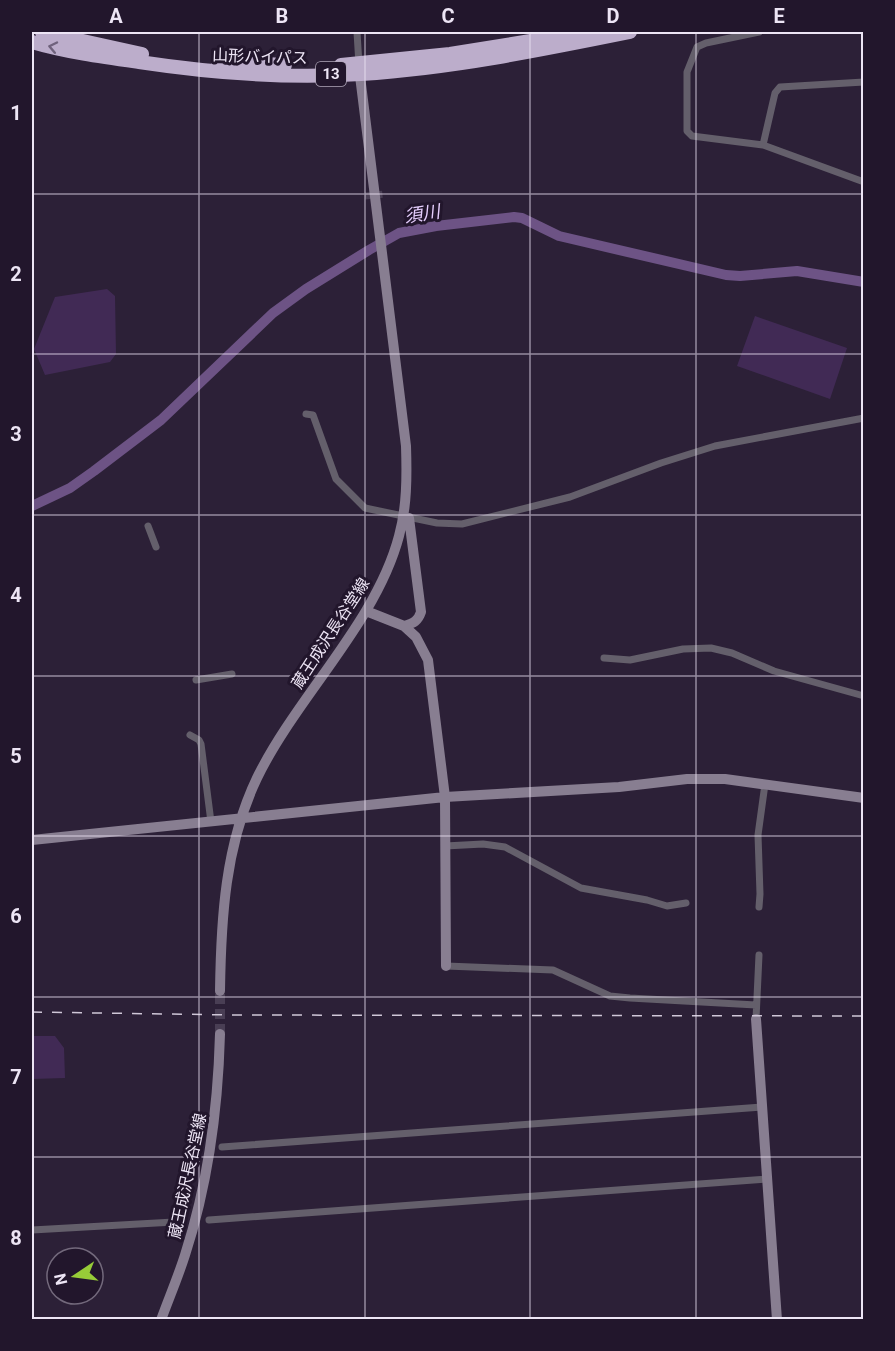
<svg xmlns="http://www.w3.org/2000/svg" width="895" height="1351" viewBox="0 0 895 1351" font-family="Roboto,'Noto Sans JP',sans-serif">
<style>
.green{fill:#412a55}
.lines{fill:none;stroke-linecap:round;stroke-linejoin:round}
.river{stroke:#6d5385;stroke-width:10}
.street-tunnel{stroke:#493e54;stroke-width:7;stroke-dasharray:7 3.5;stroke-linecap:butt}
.secondary-tunnel{stroke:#493e54;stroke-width:10;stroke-dasharray:10 5;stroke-linecap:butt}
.street{stroke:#645f6b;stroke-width:7}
.secondary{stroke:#887e91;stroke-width:10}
.highway{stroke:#bcadcb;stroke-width:14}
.rail{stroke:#d0c7d8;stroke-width:1.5;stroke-dasharray:10 10;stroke-linecap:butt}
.oneway{stroke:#6f627c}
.grid{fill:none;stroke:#ede5f5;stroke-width:1.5;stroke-opacity:0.55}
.labels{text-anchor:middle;stroke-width:6;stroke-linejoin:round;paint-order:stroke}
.shield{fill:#22162c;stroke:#b0a7b9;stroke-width:1.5}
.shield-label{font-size:15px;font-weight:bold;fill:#ede5f5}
.street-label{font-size:16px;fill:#ede5f5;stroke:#22162c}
.water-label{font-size:18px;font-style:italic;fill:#e5cefd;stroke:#22162c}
.neatline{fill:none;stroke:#ede5f5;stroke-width:2}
.grid-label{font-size:20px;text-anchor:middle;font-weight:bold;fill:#ede5f5}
</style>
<rect width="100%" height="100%" fill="#2c2037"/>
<path class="green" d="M107 289 115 296 116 354 110 362 45 375 34 349 55 297Z
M755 316 847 348 830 399 737 366Z
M32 1036H55L64 1048 65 1078 32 1079Z"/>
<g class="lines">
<path class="river" d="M32 506 70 488 94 471 161 420 273 313 306 289 369 250 399 233 436 226 514 217 522 218 559 236 726 275 740 276 797 271 864 282"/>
<path class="street-tunnel" d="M365 196 385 194"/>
<path class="secondary-tunnel" d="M220 1034V991"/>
<path class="street" d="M357 32 359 65
M759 32 706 43 697 47 687 72V131L692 136 763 145 864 182
M763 145 775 93 780 87 864 82
M306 414 313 415 336 479 365 508 437 523 462 524 570 497 661 463 715 446 864 418
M148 526 156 547
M604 658 630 660 683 649 711 648 732 653 774 671 864 696
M196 680 232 674
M190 735 199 740 201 744 211 822
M445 846 483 844 505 847 581 888 647 900 667 906 686 903
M759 907 760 894 758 835 765 784
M446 966 553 970 610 996 630 998 756 1005
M756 1019 759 955
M222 1147 762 1107
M209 1220 767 1179
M32 1230 174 1222"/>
<path class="secondary" d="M366 611 404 626 416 637 428 660 445 797 446 966
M404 626C414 623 418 621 421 612L409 518
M32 840 445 797 619 787 687 779H725L864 798
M220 991C221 919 225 845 257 778 297 696 376 623 399 536 407 507 407 476 406 446L359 68
M756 1019 777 1320
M161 1320C169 1298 178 1277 185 1255 208 1184 218 1109 220 1034"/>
<path class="highway" d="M42 32 142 54
M32 42C66 52 103 57 139 62 212 73 287 79 361 74 452 68 541 50 630 32
M218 62 285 65
M341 65 450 54 580 33"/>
<path class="rail" d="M32 1012 235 1015 864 1016"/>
</g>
<defs><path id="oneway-chevron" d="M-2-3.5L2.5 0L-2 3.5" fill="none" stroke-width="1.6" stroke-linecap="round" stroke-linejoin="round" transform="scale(1.5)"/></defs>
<use class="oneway" href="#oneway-chevron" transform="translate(53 47) rotate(-168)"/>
<path class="grid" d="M199 32V1320M365 32V1320M530 32V1320M696 32V1320M32 194H864M32 354H864M32 515H864M32 676H864M32 836H864M32 997H864M32 1157H864"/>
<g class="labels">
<rect class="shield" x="316" y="62" width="30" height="24" rx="4.5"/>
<g class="shield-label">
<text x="331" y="79">13</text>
</g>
<g class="street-label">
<text transform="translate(260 56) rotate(2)" y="6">山形バイパス</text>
<text transform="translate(330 633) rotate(-57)" y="6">蔵王成沢長谷堂線</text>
<text transform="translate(187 1176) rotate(-78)" y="6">蔵王成沢長谷堂線</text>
</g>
<g class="water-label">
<text transform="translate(422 214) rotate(-9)" y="6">須川</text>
</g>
</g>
<rect width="895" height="1351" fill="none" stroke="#22162c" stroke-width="66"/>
<g transform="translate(75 1276) rotate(257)"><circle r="28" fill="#22162c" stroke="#73697c" stroke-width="1.5"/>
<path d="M0-4.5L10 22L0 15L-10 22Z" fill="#97cc38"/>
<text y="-9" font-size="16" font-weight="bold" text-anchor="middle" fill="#ede5f5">N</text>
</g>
<rect x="33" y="33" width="829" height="1285" class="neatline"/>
<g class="grid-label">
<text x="116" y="23">A</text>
<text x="282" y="23">B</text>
<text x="448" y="23">C</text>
<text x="613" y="23">D</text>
<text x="779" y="23">E</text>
<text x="16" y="120">1</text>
<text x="16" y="281">2</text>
<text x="16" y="441">3</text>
<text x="16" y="602">4</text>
<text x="16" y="763">5</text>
<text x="16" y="923">6</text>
<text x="16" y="1084">7</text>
<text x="16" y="1245">8</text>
</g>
</svg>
